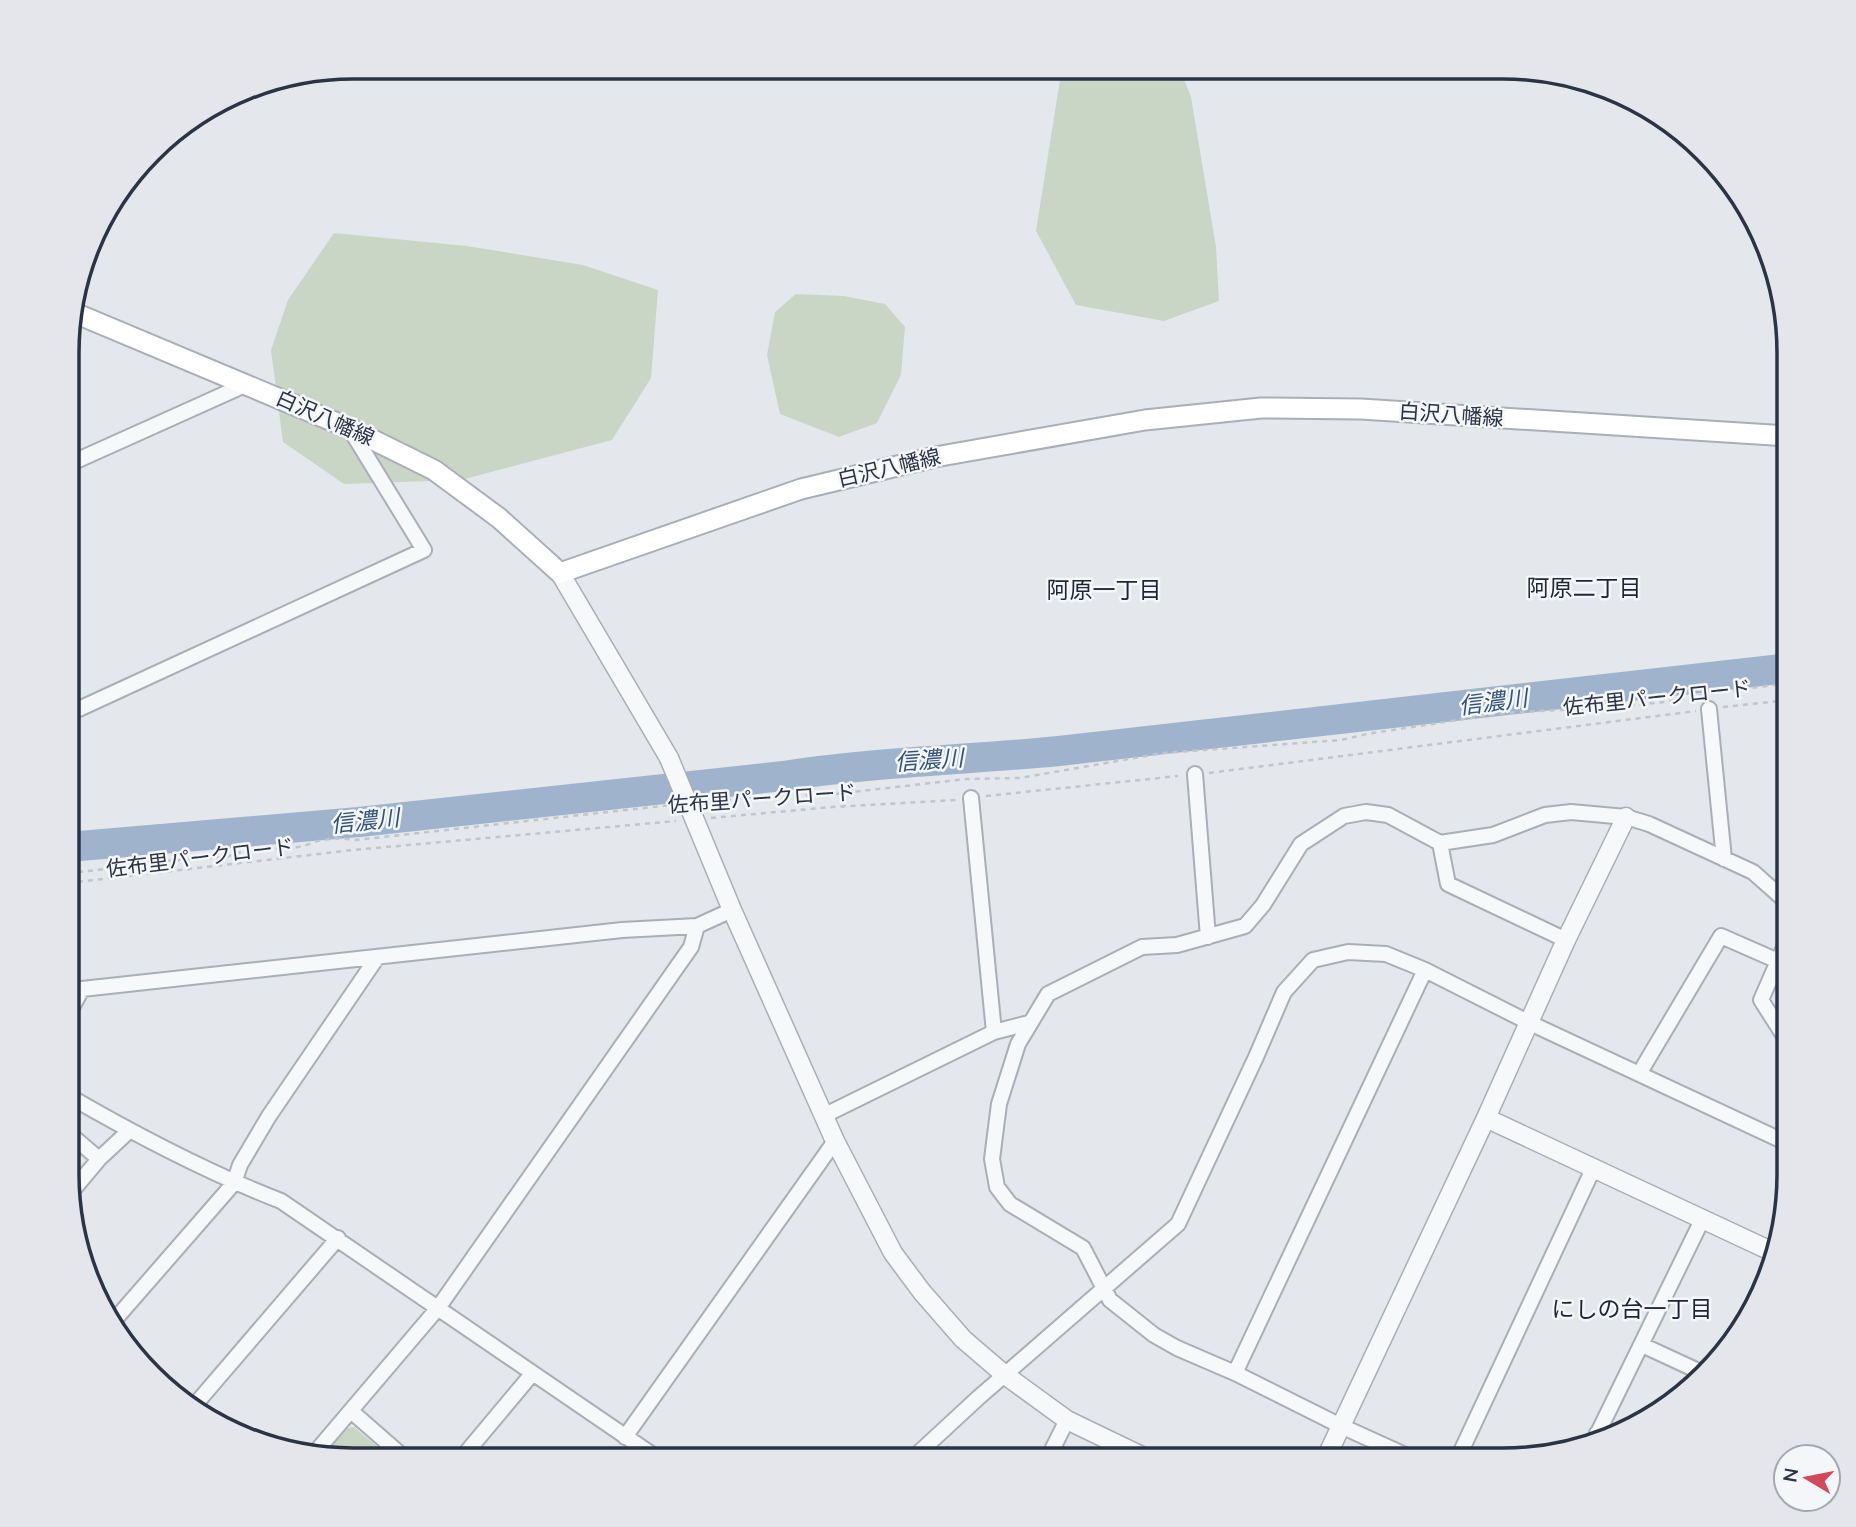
<svg xmlns="http://www.w3.org/2000/svg" width="1856" height="1527" viewBox="0 0 1856 1527" font-family="'Nunito Sans','Noto Sans JP',sans-serif">
<style>
.green{fill:#c9d6c5}
.lines{fill:none;stroke-linecap:round;stroke-linejoin:round}
.river{stroke:#9fb4cc;stroke-width:30}
.minor-casing{stroke:#a9aeb7;stroke-width:18}
.tertiary-casing{stroke:#a9aeb7;stroke-width:21}
.secondary-casing{stroke:#a9aeb7;stroke-width:23}
.path{stroke:#c2c5cb;stroke-width:2.5;stroke-dasharray:5 5;stroke-linecap:butt}
.minor{stroke:#f7f8fa;stroke-width:14}
.tertiary{stroke:#f7f8fa;stroke-width:18}
.secondary{stroke:#fff;stroke-width:19}
.tertiary-bridge-casing{stroke:#a9aeb7;stroke-width:21;stroke-linecap:butt}
.tertiary-bridge{stroke:#f7f8fa;stroke-width:18}
.labels{text-anchor:middle;stroke-width:5;stroke-linejoin:round;paint-order:stroke}
.street-label{font-size:21px;fill:#2b3445;stroke:#f4f6f9}
.neighbourhood-label{font-size:23px;fill:#1d2536;stroke:#f4f6f9}
.water-label{font-size:23px;font-style:italic;fill:#34527a;stroke:#f4f6f9}
.rim{fill:none;stroke:#2b3445;stroke-width:3.5}
</style>
<rect width="100%" height="100%" fill="#e4e7ec"/>
<path class="green" d="M1062 67H1179L1191 97 1216 247 1219 301 1164 321 1076 305 1036 231Z
M334 233 467 246 583 265 658 290 651 378 612 440 461 480 344 484 283 442 271 350 288 300Z
M796 294 844 296 885 304 905 327 901 375 877 423 839 437 780 414 767 355 775 312Z
M354 1427 393 1460H334L322 1457 348 1428Z"/>
<g class="lines">
<path class="river" d="M68 847 359 822 783 776C874 762 967 760 1059 751L1789 668"/>
<g class="minor-casing">
<path id="minor" d="M69 464 247 384
M1709 709 1724 859
M68 714 424 550 350 429
M1195 774 1208 937
M971 798 994 1032
M1440 843 1448 884 1566 940
M68 1015 82 989 622 930 697 926 732 910
M1789 1038 1784 1036 1761 1000 1789 936
M1639 1074 1721 936 1778 961
M67 1095C136 1135 206 1172 281 1201L660 1460
M823 1116 994 1032 1029 1023
M67 1139 71 1135 99 1159
M68 1196 99 1159 129 1131
M1751 1314 1765 1283
M112 1323 234 1183 240 1165 269 1116 376 959
M1642 1345 1707 1375
M1235 1373 1425 970
M194 1406 338 1238
M351 1411 407 1460
M1597 1433 1610 1439
M625 1437 835 1141
M1593 1443 1702 1220
M313 1455 438 1308 691 947 697 926
M460 1460 532 1374
M911 1460 978 1398 1178 1224 1256 1057 1284 992 1313 960 1348 952 1386 954 1425 970 1530 1023 1789 1144
M1047 1460 1067 1420
M1416 1460 1341 1426 1235 1373 1177 1348 1154 1335 1110 1300 1083 1248 1010 1204 997 1187 992 1159 999 1104 1018 1044 1048 994 1142 947 1177 945 1245 926 1263 905 1301 844 1344 816 1366 812 1388 815 1440 843 1493 835 1545 815 1571 812 1626 817 1649 824 1753 872 1789 904
M1457 1460 1594 1167"/>
</g>
<g class="tertiary-casing">
<path id="tertiary" d="M560 573 669 758
M691 811 732 910 835 1141 893 1253 922 1292 963 1339 1005 1375 1067 1420 1150 1460
M1486 1118 1773 1252
M1325 1460 1486 1118 1566 940 1626 817"/>
</g>
<g class="secondary-casing">
<path id="secondary" d="M70 311 349 428 434 470 499 518 560 573 801 489 935 457 1145 420 1261 408 1361 409 1789 436"/>
</g>
<path class="path" d="M1713 693 1789 683
M1723 707 1789 700
M1209 773 1696 711
M986 796 1178 776
M706 802 762 796 826 795 966 779 1020 778 1163 753 1341 740 1367 734 1503 713 1613 707 1665 702 1703 695
M711 818 832 807 956 800
M68 873 135 866 146 862 227 857C251 846 278 851 303 846 308 845 313 842 318 841 331 838 344 838 356 840L671 805
M68 883 353 850 676 821"/>
<use href="#minor" class="minor"/>
<use href="#tertiary" class="tertiary"/>
<use href="#secondary" class="secondary"/>
<g class="tertiary-bridge-casing">
<path id="tertiary-bridge" d="M669 758 691 811"/>
</g>
<use href="#tertiary-bridge" class="tertiary-bridge"/>
</g>
<g class="labels">
<g class="street-label">
<text transform="translate(1451 415) rotate(4)" y="7">白沢八幡線</text>
<text transform="translate(325 418) rotate(24)" y="7">白沢八幡線</text>
<text transform="translate(889 468) rotate(-13)" y="7">白沢八幡線</text>
<text transform="translate(1657 698) rotate(-6)" y="7">佐布里パークロード</text>
<text transform="translate(762 799) rotate(-4)" y="7">佐布里パークロード</text>
<text transform="translate(200 858) rotate(-7)" y="7">佐布里パークロード</text>
</g>
<g class="neighbourhood-label">
<text x="1584" y="596">阿原二丁目</text>
<text x="1104" y="598">阿原一丁目</text>
<text x="1632" y="1317">にしの台一丁目</text>
</g>
<g class="water-label">
<text transform="translate(1493 702) rotate(-7)" y="8">信濃川</text>
<text transform="translate(929 760) rotate(-4)" y="8">信濃川</text>
<text transform="translate(365 821) rotate(-6)" y="8">信濃川</text>
</g>
</g>
<path d="M0 0H1856V1527H0ZM353 79H1503A274 274 0 0 1 1777 353V1174A274 274 0 0 1 1503 1448H353A274 274 0 0 1 79 1174V353A274 274 0 0 1 353 79Z" fill="#e4e6eb" fill-rule="evenodd"/>
<path class="rim" d="M353 79H1503A274 274 0 0 1 1777 353V1174A274 274 0 0 1 1503 1448H353A274 274 0 0 1 79 1174V353A274 274 0 0 1 353 79Z"/>
<g transform="translate(1807 1478) rotate(280)"><circle r="33" fill="#f4f6f9" stroke="#a4a8b1" stroke-width="2"/>
<path d="M0-5L12 26L0 18L-12 26Z" fill="#d1495b"/>
<text y="-10" font-size="19" font-weight="bold" text-anchor="middle" fill="#2b3445">N</text>
</g>
</svg>
